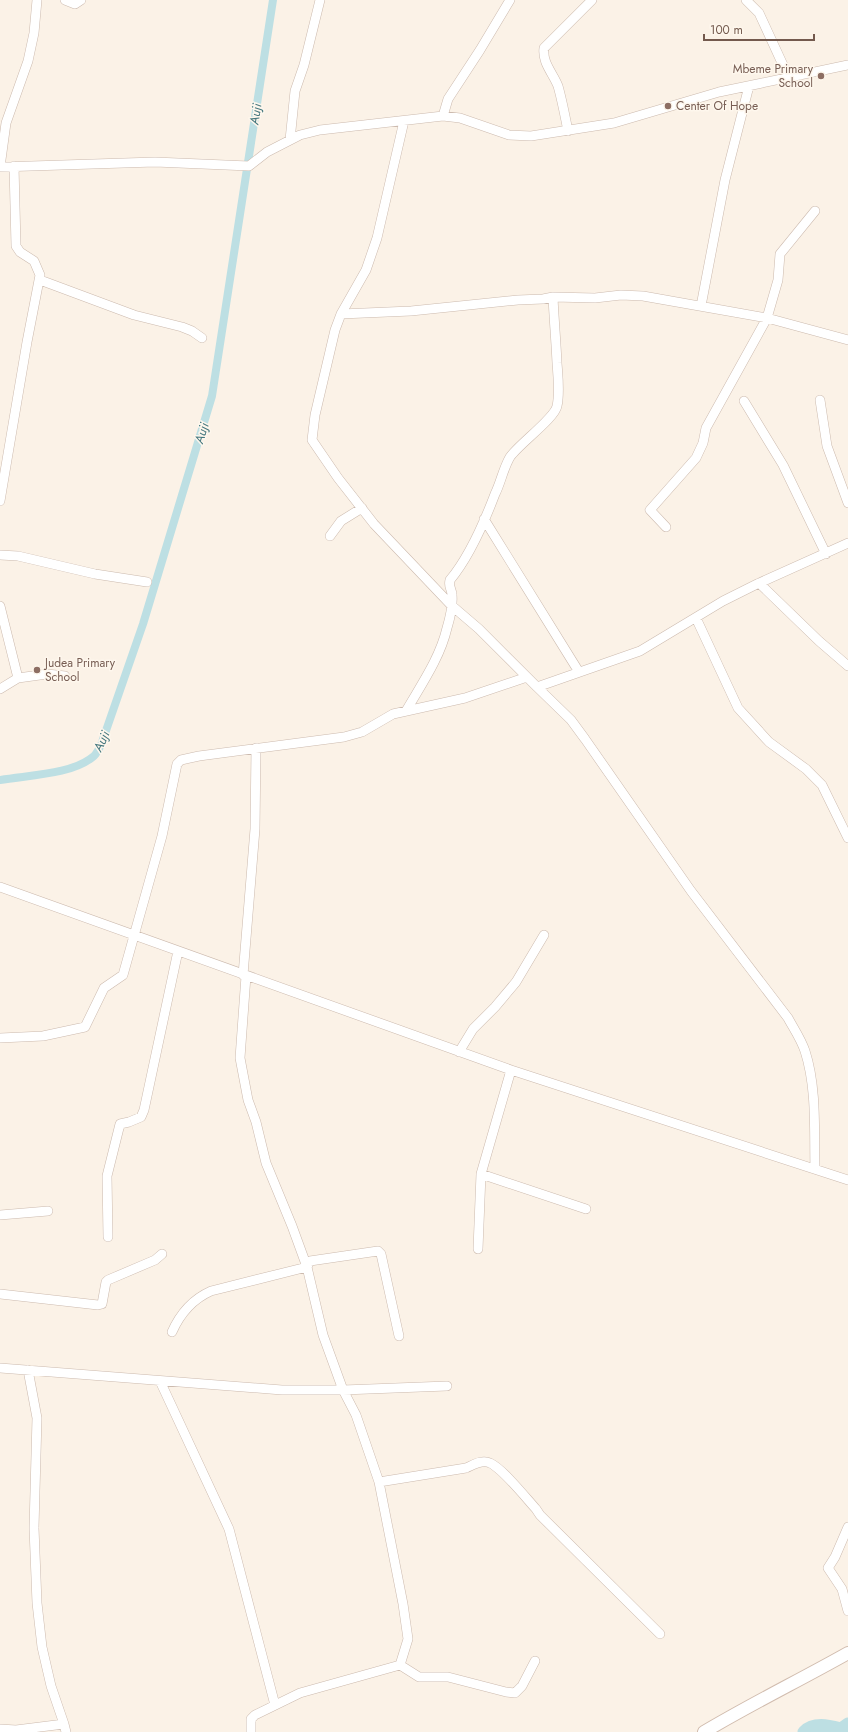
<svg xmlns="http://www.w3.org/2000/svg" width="848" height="1732" viewBox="0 0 848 1732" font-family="Jost,sans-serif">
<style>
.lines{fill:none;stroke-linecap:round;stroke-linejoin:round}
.canal{stroke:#bddfe3;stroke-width:8}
.river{stroke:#bddfe3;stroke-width:13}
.minor-casing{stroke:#ccbaae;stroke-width:10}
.secondary-casing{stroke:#d1bcae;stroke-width:14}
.minor{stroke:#fff;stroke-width:9}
.secondary{stroke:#fff;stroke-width:12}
.education-dot{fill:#8d6e63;stroke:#fef7ed;stroke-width:1.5}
.labels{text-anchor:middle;stroke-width:3;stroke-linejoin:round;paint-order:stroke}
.education-label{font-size:12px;fill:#785e54;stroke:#fef7ed;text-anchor:start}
.water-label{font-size:13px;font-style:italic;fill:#45777e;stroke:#fef7ed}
</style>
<rect width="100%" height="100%" fill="#fbf2e7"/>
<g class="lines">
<path class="canal" d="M0 780C28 775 72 775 94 756 97 753 99 749 101 745L143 624 212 396 273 0"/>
<path class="river" d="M804 1732C814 1722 829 1726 841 1729L848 1724"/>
<g class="minor-casing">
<path id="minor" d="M37 0 34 33 28 61 6 123 0 167 155 162 249 166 267 152 300 135 320 130 443 116 460 118 509 135 531 136 614 123 719 92 848 65
M65 0 75 4 81 0
M746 0 759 13 789 78
M443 116 448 99 480 50 510 0
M404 121 377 238 366 270 341 314 335 330 315 415 312 440 338 478 374 524 451 605 479 629 527 677
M568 131C565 116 562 100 558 86 553 73 542 63 544 48L592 0
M290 140 295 91 304 65 320 0
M40 280 134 315 182 327 192 331 202 338
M701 306 725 180 749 86
M341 314 411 311 518 300 543 299 553 297 595 298 621 295 643 296 767 318 848 340
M820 400 827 446 848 503
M744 401 783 465 826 554
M0 501 27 342 40 275 34 261 20 252 16 246 14 166
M484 519 579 672
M666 527 650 510 696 458 703 443 706 428 767 318 778 280 780 254 815 211
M330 536 341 521 362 508
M0 555 18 556 95 574 147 582
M759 583 819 641 848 666
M0 606 18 678 47 674 65 676
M696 618 738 708 769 742 806 769 822 785 848 838
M537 687 571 720 585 739 691 891 788 1018C794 1029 801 1039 805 1051 817 1088 814 1131 815 1169
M0 689 18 678
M406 711C421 685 440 658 447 628 450 618 453 605 452 595 452 589 448 587 450 580 470 556 484 523 495 494 501 482 503 469 510 457 519 444 555 418 557 406 560 393 558 377 557 363 556 341 554 319 553 297
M0 887 511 1070 848 1180
M243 975 255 829 256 748
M246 976 240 1058 248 1100 256 1122 266 1163 292 1226 307 1267 323 1335 343 1390 356 1415 379 1482 403 1604 408 1639 400 1665 419 1677H448L506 1692 515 1693 522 1686 535 1661
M0 1038 43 1036 85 1027 104 988 123 975 162 836 177 764 181 760 199 756 344 737 362 732 393 714 465 698 527 677 537 687 640 651 723 601 757 584 848 543
M459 1052 473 1029 495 1007 516 982 544 935
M481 1174 586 1209
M0 1215 48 1211
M108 1237 107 1176 120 1124 129 1122 141 1117 144 1110 178 951
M478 1249 481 1174 511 1070
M0 1294 98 1305 102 1304 106 1282 108 1280 155 1260 162 1254
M172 1332C180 1314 193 1299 211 1291L307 1267 310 1261 378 1251 381 1254 399 1336
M0 1368 282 1390H343L447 1386
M28 1370 37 1418 34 1528 37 1603 42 1647 51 1686 64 1724
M160 1381 229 1529 275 1705
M379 1482 466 1468C473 1465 482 1459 490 1463 502 1468 526 1498 536 1509L540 1515 660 1634
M848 1527 835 1557 828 1568 842 1589 848 1611
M0 1729 16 1730 64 1724 66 1732
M251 1732V1719L255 1715 300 1693 400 1665"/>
</g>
<g class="secondary-casing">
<path id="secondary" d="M704 1732C751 1704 800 1680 848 1653"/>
</g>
<use href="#minor" class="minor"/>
<use href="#secondary" class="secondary"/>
</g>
<g class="education-dot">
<circle cx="821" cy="76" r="4"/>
<circle cx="668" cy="106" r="4"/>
<circle cx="37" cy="670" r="4"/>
</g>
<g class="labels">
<g class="education-label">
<text x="813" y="73" text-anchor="end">Mbeme Primary<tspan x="813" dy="14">School</tspan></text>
<text x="676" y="110">Center Of Hope</text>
<text x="45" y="667">Judea Primary<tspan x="45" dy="14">School</tspan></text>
</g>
<g class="water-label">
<text transform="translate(255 114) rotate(-81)" y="5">Auji</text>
<text transform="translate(201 433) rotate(-73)" y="5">Auji</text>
<text transform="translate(101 741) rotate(-65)" y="5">Auji</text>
</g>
</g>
<path d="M704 34v6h110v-6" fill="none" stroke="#73594d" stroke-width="2"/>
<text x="710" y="34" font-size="12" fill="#73594d" stroke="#fef7ed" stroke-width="3" paint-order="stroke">100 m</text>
</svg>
